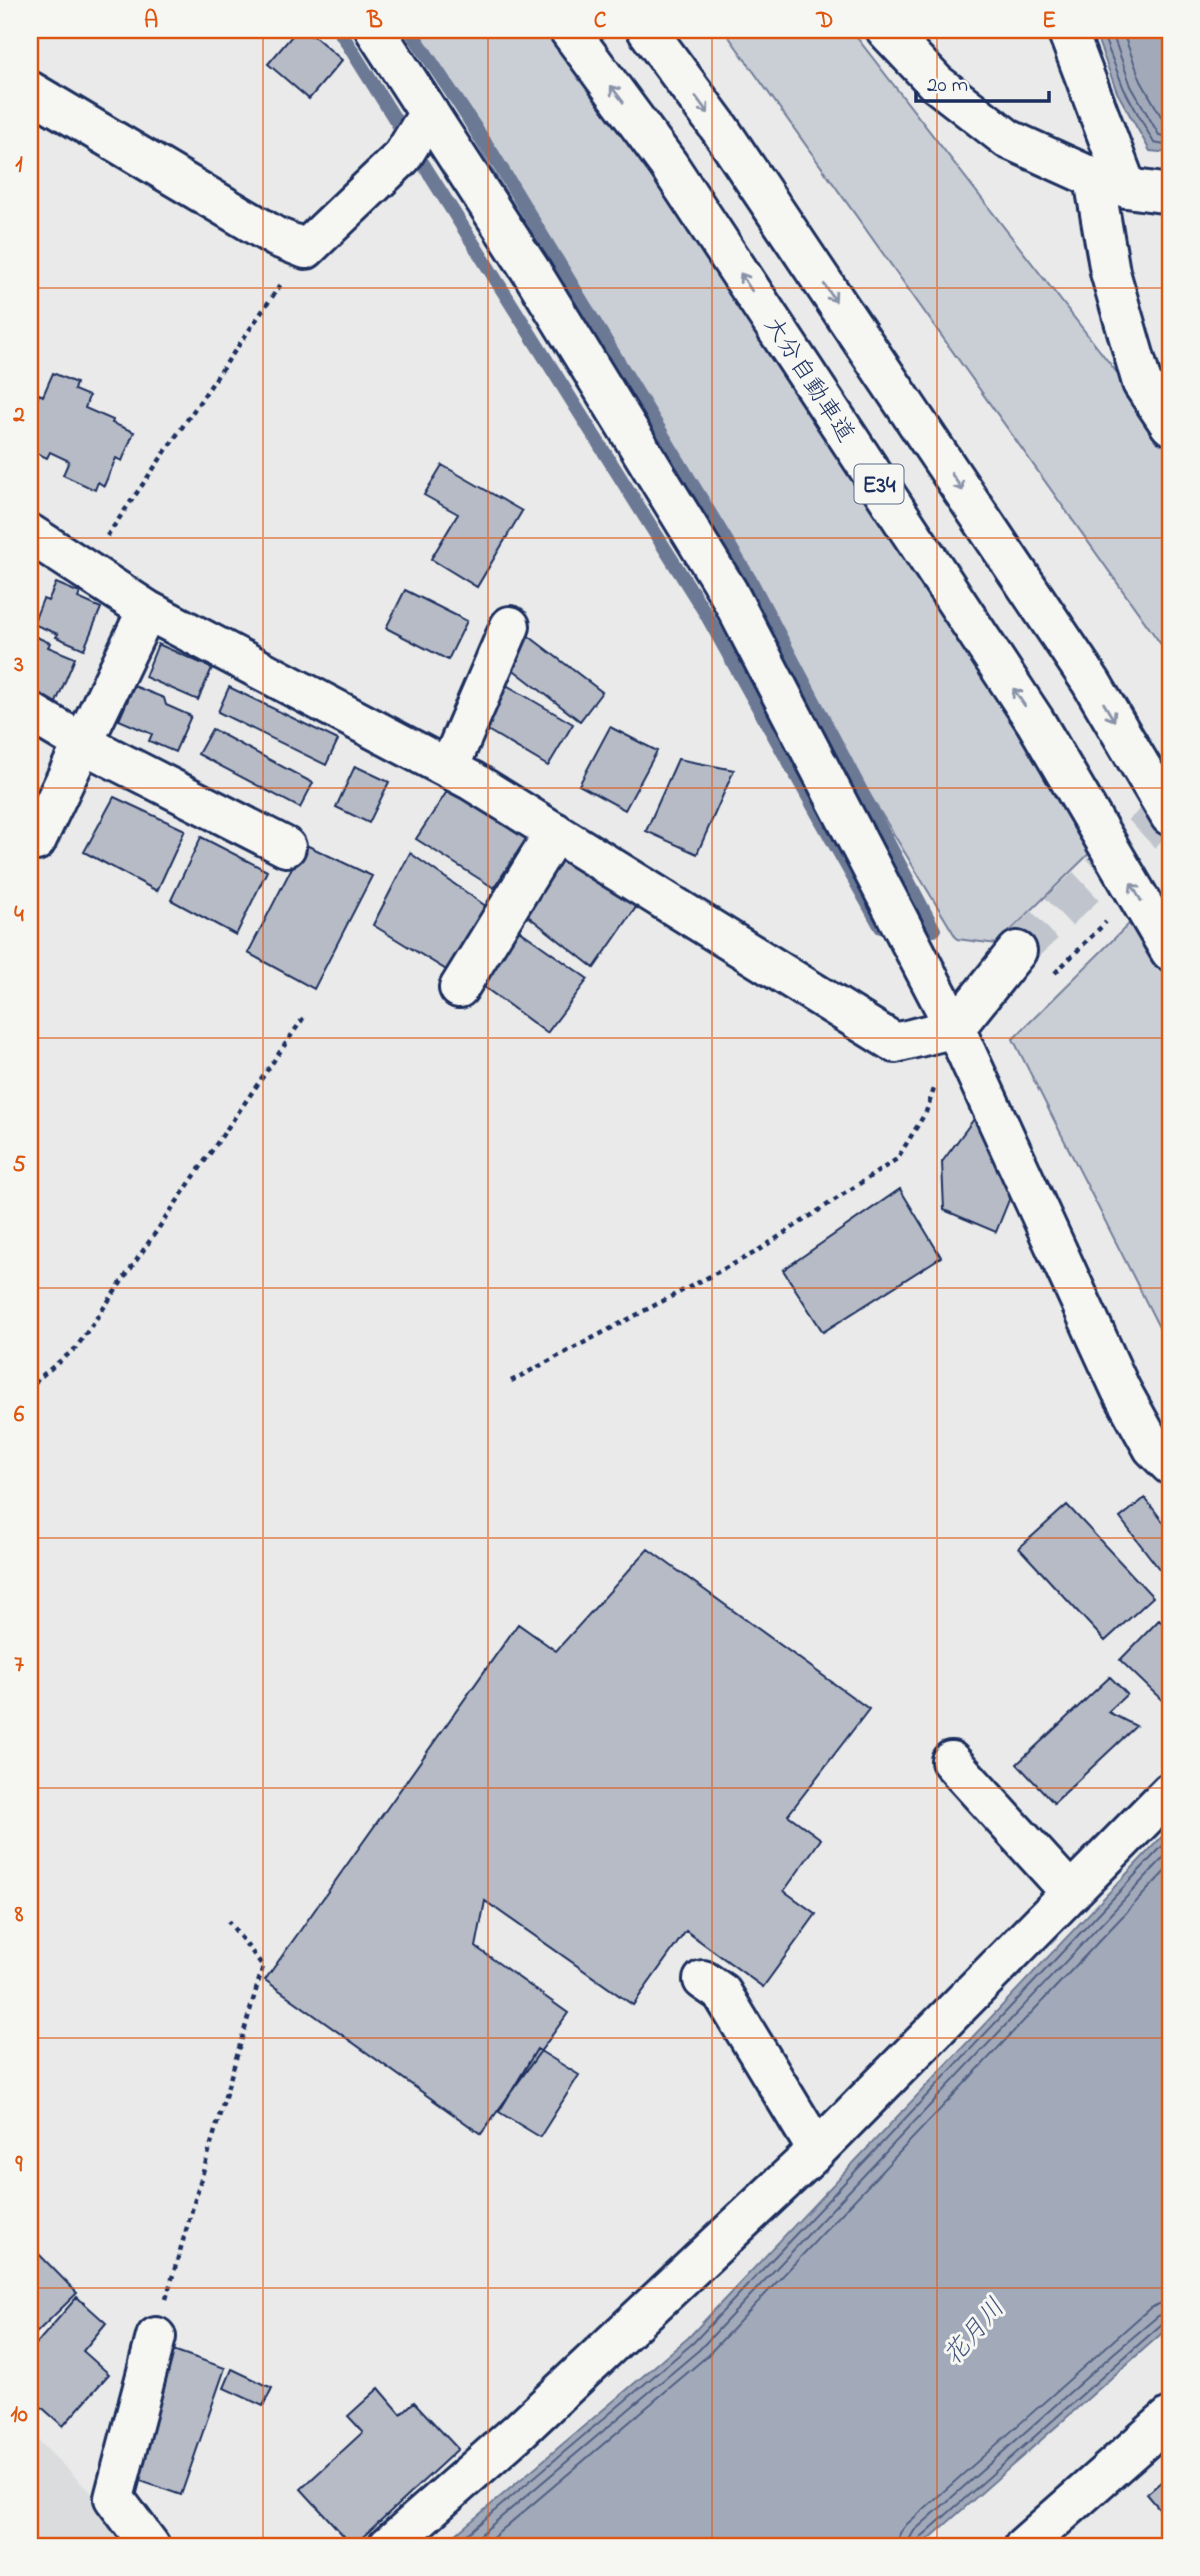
<svg xmlns="http://www.w3.org/2000/svg" width="1200" height="2576" viewBox="0 0 1200 2576" font-family="'Indie Flower','Klee One',sans-serif">
<style>
.built{fill:#dadcde}
.green{fill:#caced5;stroke:#727e9a;stroke-width:2}
.water{fill:#a2aaba;stroke:#6c7995;stroke-width:2}
.lines{fill:none;stroke-linecap:round;stroke-linejoin:round}
.shore{stroke:#516083;stroke-width:2}
.stream{stroke:#6c7995;stroke-width:14}
.building{fill:#b6bbc6;stroke:#1b2f5e;stroke-width:2}
.minor-tunnel{stroke:#c0c5cd;stroke-width:38;stroke-dasharray:38 19;stroke-linecap:butt}
.minor-casing{stroke:#1b2f5e;stroke-width:44}
.major-casing{stroke:#1b2f5e;stroke-width:44}
.highway-casing{stroke:#1b2f5e;stroke-width:44}
.path{stroke:#1b2f5e;stroke-width:4.5;stroke-dasharray:5 5;stroke-linecap:butt}
.minor{stroke:#f6f6f2;stroke-width:38}
.major{stroke:#f6f6f2;stroke-width:38}
.highway{stroke:#f6f6f2;stroke-width:38}
.oneway{stroke:#8892a8}
.grid{fill:none;stroke:#de5710;stroke-width:2;stroke-opacity:0.55}
.labels{text-anchor:middle;stroke-width:6;stroke-linejoin:round;paint-order:stroke}
.shield{fill:#f6f6f2;stroke:#5d6b8a;stroke-width:2}
.shield-label{font-size:23px;font-weight:bold;fill:#1b2f5e}
.street-label{font-size:24px;fill:#1b2f5e;stroke:#f6f6f2}
.water-label{font-size:26px;font-style:italic;fill:#44547a;stroke:#f6f6f2}
.neatline{fill:none;stroke:#de5710;stroke-width:2.5}
.grid-label{font-size:23px;text-anchor:middle;font-weight:bold;fill:#de5710}
</style>
<rect width="100%" height="100%" fill="#e9eae9"/>
<filter id="ink" filterUnits="userSpaceOnUse"><feTurbulence type="fractalNoise" baseFrequency=".0143" numOctaves="2"/><feDisplacementMap in="SourceGraphic" scale="14" xChannelSelector="R" yChannelSelector="G"/><feConvolveMatrix kernelMatrix="1 2 1 2 8 2 1 2 1" color-interpolation-filters="sRGB"/></filter>
<g filter="url(#ink)">
<path class="built" d="M30 2432 90 2492 133 2546H30Z"/>
<path class="green" d="M408 30H555L1105 838 997 944 957 939Z
M724 30H851L1121 378 1170 450V657Z
M1151 902 1170 933V1349L1013 1039Z"/>
<path class="water" d="M1094 30H1170V153L1150 151 1117 92Z
M1170 1828V2326L921 2546H442L688 2338Z"/>
<g class="lines">
<path class="shore" d="M1101 30 1124 89 1154 143 1170 146
M1111 30 1131 86 1159 135 1170 137
M1122 30 1141 81 1166 125 1170 127
M453 2546 693 2343 1170 1838
M467 2546 699 2350 1170 1851
M483 2546 706 2357 1170 1866
M898 2546 900 2533 907 2524 1150 2308 1159 2304 1170 2302
M909 2546 910 2538 914 2531 1114 2353 1158 2316 1170 2312
M917 2546 920 2538 1163 2323 1170 2321"/>
<path class="stream" d="M339 30 706 614 881 927
M410 30 494 156 752 583 934 930"/>
</g>
<path class="building" d="M284 30H302L300 34 314 36 342 60 309 99 268 64 292 36Z
M53 373 76 383 74 390 89 396 85 408 113 420 112 423 134 432 122 461 116 458 104 486 98 482 95 490 63 475 69 461 50 452 47 458 32 451 30 416 39 394 43 396Z
M442 465 522 511 477 587 431 559 458 514 424 495Z
M56 583 80 593 78 598 101 608 84 649 56 637 58 634 33 624 43 599 48 601Z
M405 590 467 621 448 660 386 628Z
M522 631 602 692 580 721 511 668Z
M30 634 50 643 48 647 75 658 55 705 33 697 35 693 30 691Z
M158 644 212 668 198 700 145 677Z
M503 683 573 724 548 766 479 725Z
M134 686 164 698 166 705 191 716 175 752 149 741 152 734 119 720Z
M229 687 338 740 326 765 218 712Z
M610 727 657 751 625 810 579 785Z
M212 729 313 783 300 808 198 754Z
M678 759 734 770 697 854 646 831Z
M355 766 389 782 369 823 336 807Z
M453 782 531 831 494 888 416 839Z
M114 797 185 830 157 891 84 852Z
M201 837 267 871 236 935 171 900Z
M304 844 372 876 314 989 248 953Z
M561 851 639 903 594 968 523 912Z
M410 853 490 909 453 974 373 925Z
M513 926 588 979 547 1033 476 981Z
M974 1119 1015 1185 996 1232 944 1210 942 1162Z
M900 1189 941 1257 823 1332 783 1270Z
M1145 1498 1170 1531V1583L1120 1518Z
M1067 1505 1153 1597 1105 1641 1019 1548Z
M648 1549 869 1709 788 1815 821 1839 784 1891 816 1914 763 1987 686 1931 633 2005 485 1901 476 1947 568 2013 481 2134 265 1980 518 1624 556 1651Z
M1159 1620 1170 1630V1708L1120 1660Z
M1110 1677 1127 1694 1108 1712 1136 1726 1054 1803 1017 1764Z
M537 2049 579 2075 540 2137 499 2112Z
M30 2245 77 2293 31 2338 30 2337Z
M77 2297 106 2323 83 2351 109 2374 63 2426 30 2397V2351Z
M173 2350 225 2368 181 2495 129 2477Z
M232 2369 272 2388 263 2406 224 2388Z
M379 2388 401 2414 414 2402 458 2449 353 2546 301 2489 363 2432 348 2416Z
M1170 2474V2521L1147 2494Z"/>
<g class="lines">
<path class="minor-tunnel" d="M1017 951 1170 807"/>
<g class="minor-casing">
<path id="minor" d="M375 30 531 271 728 592 955 1028 1121 1390 1153 1448 1170 1465
M1067 30 1127 188
M30 91 276 237 306 249 402 157 429 113
M1094 178 1110 272 1142 383 1170 425
M30 534 147 610 472 781 895 1043 955 1028 1017 951
M30 712 84 744 286 847
M449 768 510 626
M36 841 147 610
M459 988 555 832
M951 1761 1071 1893
M703 1980 722 1993 817 2150
M150 2546 114 2498 156 2337
M388 2546 519 2431 811 2156 1170 1792
M1024 2546 1170 2417"/>
</g>
<g class="major-casing">
<path id="major" d="M886 30 936 83 1008 139 1094 178 1127 188 1170 194"/>
</g>
<g class="highway-casing">
<path id="highway" d="M569 30 668 164 1035 721 1170 951
M647 30 720 129 1091 682 1170 816"/>
</g>
<path class="path" d="M107 536 281 284
M1055 973 1106 922
M511 1381 754 1253 897 1159 926 1112 935 1086
M30 1392 38 1379 76 1348 306 1014
M166 2299 263 1966 228 1921"/>
<use href="#minor" class="minor"/>
<use href="#major" class="major"/>
<use href="#highway" class="highway"/>
</g>
<defs><path id="oneway-shaft" d="M-6 0H5M1.5-3L5.5 0L1.5 3" fill="none" stroke-width="1.6" stroke-linecap="round" stroke-linejoin="round" transform="scale(1.75)"/></defs>
<g class="oneway">
<use href="#oneway-shaft" transform="translate(617 94) rotate(-127)"/>
<use href="#oneway-shaft" transform="translate(702 105) rotate(54)"/>
<use href="#oneway-shaft" transform="translate(746 282) rotate(-123)"/>
<use href="#oneway-shaft" transform="translate(830 293) rotate(56)"/>
<use href="#oneway-shaft" transform="translate(957 482) rotate(56)"/>
<use href="#oneway-shaft" transform="translate(1019 697) rotate(-123)"/>
<use href="#oneway-shaft" transform="translate(1109 712) rotate(59)"/>
<use href="#oneway-shaft" transform="translate(1136 892) rotate(-120)"/>
</g>
</g>
<path class="grid" d="M263 30V2546M488 30V2546M712 30V2546M937 30V2546M30 288H1170M30 538H1170M30 788H1170M30 1038H1170M30 1288H1170M30 1538H1170M30 1788H1170M30 2038H1170M30 2288H1170"/>
<g class="labels">
<rect class="shield" x="854.5" y="464.5" width="49" height="39" rx="5"/>
<g class="shield-label">
<text x="879" y="492">E34</text>
</g>
<g class="street-label">
<text transform="translate(810 379) rotate(57)" y="8">大分自動車道</text>
</g>
<g class="water-label">
<text transform="translate(973 2331) rotate(-49)" y="9">花月川</text>
</g>
</g>
<rect width="1200" height="2576" fill="none" stroke="#f6f6f2" stroke-width="77"/>
<path d="M916 91v10h133v-10" fill="none" stroke="#1b2f5e" stroke-width="3.5"/>
<text x="927" y="91" font-size="21" fill="#1b2f5e" stroke="#f6f6f2" stroke-width="5" paint-order="stroke">20 m</text>
<rect x="38" y="38" width="1124" height="2500" class="neatline"/>
<g class="grid-label">
<text x="151" y="27">A</text>
<text x="375" y="27">B</text>
<text x="600" y="27">C</text>
<text x="825" y="27">D</text>
<text x="1049" y="27">E</text>
<text x="19" y="171">1</text>
<text x="19" y="421">2</text>
<text x="19" y="671">3</text>
<text x="19" y="921">4</text>
<text x="19" y="1171">5</text>
<text x="19" y="1421">6</text>
<text x="19" y="1671">7</text>
<text x="19" y="1921">8</text>
<text x="19" y="2171">9</text>
<text x="19" y="2421">10</text>
</g>
</svg>
